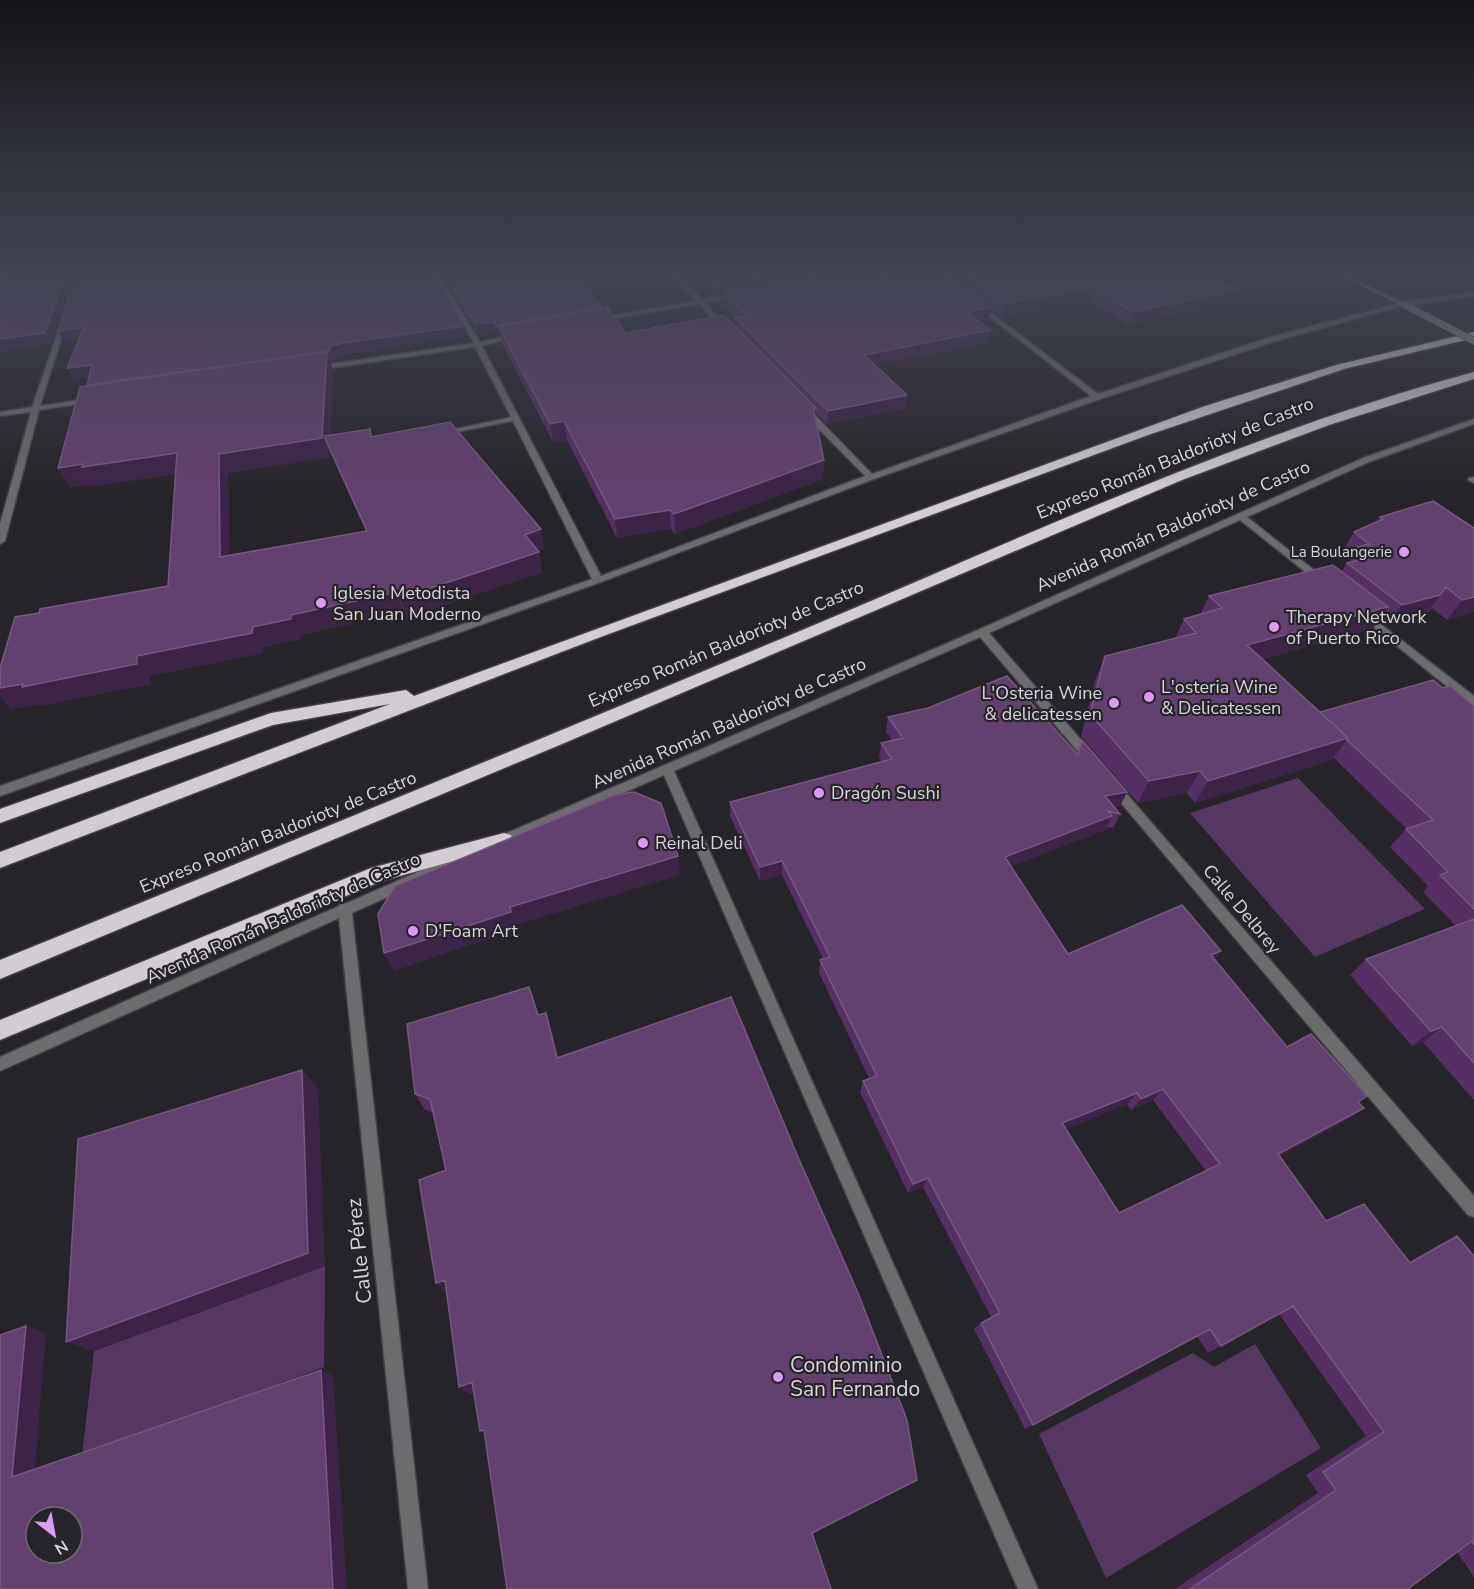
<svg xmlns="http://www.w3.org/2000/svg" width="1474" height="1589" viewBox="0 0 1474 1589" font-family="'Nunito Sans',sans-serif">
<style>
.green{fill:#573763}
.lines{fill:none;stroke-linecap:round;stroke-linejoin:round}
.lane-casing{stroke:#434045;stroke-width:3}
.street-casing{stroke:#434045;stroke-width:3}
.secondary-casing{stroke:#434045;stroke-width:3}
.highway-casing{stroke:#434045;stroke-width:3}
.lane{fill:#6d6b6e;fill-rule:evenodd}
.street{fill:#6d6b6e;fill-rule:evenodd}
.secondary{fill:#969397;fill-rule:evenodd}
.highway{fill:#d2cdd3;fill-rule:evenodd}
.secondary-bridge-casing{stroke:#434045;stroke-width:8;stroke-linecap:butt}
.secondary-bridge{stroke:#969397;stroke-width:7}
.wall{fill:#562f64;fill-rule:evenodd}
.shaded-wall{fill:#3d2347}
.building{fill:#644070;stroke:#765880;stroke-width:1.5;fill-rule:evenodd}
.poi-dot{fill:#dc99f5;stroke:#272429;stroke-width:2}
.labels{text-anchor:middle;stroke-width:4.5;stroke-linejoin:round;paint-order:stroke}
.far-poi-label{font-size:15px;fill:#d7d5d8;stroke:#272429;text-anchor:end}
.street-label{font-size:18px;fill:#d7d5d8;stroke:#272429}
.poi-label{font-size:18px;fill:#d7d5d8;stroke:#272429;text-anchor:start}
.near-street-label{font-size:21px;fill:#d7d5d8;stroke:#272429}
.near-poi-label{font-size:21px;fill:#d7d5d8;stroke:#272429;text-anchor:start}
</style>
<rect width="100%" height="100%" fill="#272429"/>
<path class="green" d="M1298 778 1425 909 1315 957 1190 813Z
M325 1266 324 1367 82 1456 94 1351Z
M1255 1344 1321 1448 1106 1578 1039 1434 1193 1353 1214 1367Z"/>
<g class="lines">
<g class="lane-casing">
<path id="lane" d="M1474 477V483L1468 480 1469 478Z"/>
</g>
<g class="street-casing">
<path id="street" d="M430 270H436L480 342 516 334 520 336 482 346 601 576 865 476 803 413V409H809L872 474 1091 396 977 307V305H981L1098 394 1270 337 1403 302 1474 292V296L1403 306 1276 341 1100 399 874 479 601 582 0 796V786L592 579 513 421 441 435 437 433 511 417 475 347 317 370 313 368 317 366 474 343Z
M667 270H674L702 299 739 294V296L705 303 727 327V329H723L699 304 599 321V319L601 318 695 301Z
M62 320 67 321 40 406 92 398 96 400 92 402 39 410 5 541 0 544V524L31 412 0 416V412L32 407Z
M1474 419V424L1369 462 1247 517 1324 578V582H1318L1240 520 989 633 1094 755 1096 758 1094 761H1086L980 637 674 771 1038 1589H1018L664 775 501 847H493L491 843 493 839 978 630 1363 458Z
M1365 612 1474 696V706L1470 705 1361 617V613Z
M1115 783 1119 785 1474 1196V1217L1468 1215 1111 791 1109 788Z
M470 849 474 850 476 854 474 858 352 913 428 1589H408L339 918 0 1071V1057L339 906 340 904 347 903Z"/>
</g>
<g class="secondary-casing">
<path id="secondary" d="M1329 270H1337L1406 304 1401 305Z"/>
</g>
<g class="highway-casing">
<path id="highway" d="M1474 332V338L1344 369 1148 435 598 638 0 868V852L390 704 273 725 0 823V809L271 713 406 690 414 696 1205 406 1336 365Z
M1474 372V379L1329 425 1182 480 562 744 0 979V960C273 849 547 737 819 623 1034 532 1248 433 1474 372Z
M504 833 511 835 513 840 511 845 382 881 0 1040V1020L371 868Z"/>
</g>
<use href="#lane" class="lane"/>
<use href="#street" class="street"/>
<use href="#secondary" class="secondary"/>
<use href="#highway" class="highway"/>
<g class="secondary-bridge-casing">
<path id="secondary-bridge" d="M1403 304 1474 341"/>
</g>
<use href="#secondary-bridge" class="secondary-bridge"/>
</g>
<path class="wall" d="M0 270 467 336 347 354 334 357V361L330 362 333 370 330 435 370 429 372 436 544 549 538 551 542 572 407 618 404 612 301 635 300 639 263 647 262 653 150 676V684L38 706 36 704 11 709 0 696V668L39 613 168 586 175 474 93 486 92 484 70 487 58 468 88 386 89 377 73 379 79 339 63 341 69 298 65 301 51 343 0 351ZM329 450 366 531 229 556 228 473 329 457Z
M439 270H647L582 281 602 308 626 333 736 327 735 318H736L722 303V295L715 297 688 270H875L880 274 945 271V270H1202L1239 290 1234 302 1128 325 1089 300 1001 317 991 309 989 319 980 321 991 330 988 342 875 365 907 395 905 408 827 424 815 412V416L824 460 823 479 675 534 671 529 617 538 567 440 553 442 502 344 501 336H498L496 332 478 335Z
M1361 270H1474V278L1431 285H1414L1394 281Z
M1380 517 1474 528V612L1447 620 1432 608 1425 615 1388 625 1380 619 1372 629 1263 659 1320 712 1443 688 1474 706V1100L1423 1042 1412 1046 1350 975 1366 959 1456 926 1423 892 1428 886 1390 847 1406 829H1407L1334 758 1332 760 1195 803 1187 793 1138 803 1081 736 1096 678 1105 656 1175 638 1184 619 1200 615 1209 596 1342 571 1347 563H1349L1351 559 1342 552 1354 532 1377 522Z
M888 717 1077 753 1082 740 1127 792 1120 806 1114 807 1120 814 1113 828 1107 827 1105 830 1011 866 1068 954 1215 959 1287 1047 1359 1102 1349 1119 1279 1156 1326 1221 1409 1262 1439 1245 1457 1236 1474 1256V1577L1457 1552 1408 1589H1175L1318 1493 1306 1475 1366 1436 1279 1314 1208 1353 1197 1336 1025 1429 974 1329 981 1323 991 1317 923 1187 908 1193 860 1092 863 1081 869 1078 819 973 820 960 823 959 782 875 760 881 730 816V802L881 761 879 757 881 743 892 740 886 732ZM1153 1100 1206 1171 1119 1213 1066 1129 1127 1104 1131 1110Z
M546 1013 552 1031 485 1433 474 1393 470 1394 459 1387 446 1292 436 1283 446 1170 433 1113 425 1110 415 1094Z"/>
<path class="shaded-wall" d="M82 270H98L65 301 51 343 0 351V339L60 291Z
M585 270H647L577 282 575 272Z
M804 270H856L722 291V295L715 297V287Z
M1439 270H1474V278L1431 285Z
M1093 287 1089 300 1001 317 1004 304Z
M1239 290 1234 302 1128 325 1132 312Z
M602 307 603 317 499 327 501 336H498L496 326Z
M992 307 989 319 965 324 967 312Z
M494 322 496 332 478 335 476 324Z
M465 326 467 336 347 354 334 357V361L330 362 333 370 329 447 324 436 329 450V457L228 473 230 577 220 557 219 454 93 396 344 343Z
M84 327 89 337 63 341 58 331Z
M991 330 988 342 863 368 864 355Z
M92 365 98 376 73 379 67 368Z
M907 395 905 408 827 424 828 411Z
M564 421 567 440 553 442 550 424Z
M177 453 186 472 93 486 92 484 70 487 58 468Z
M824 460 823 479 675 534 674 514Z
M670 510 671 529 617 538 615 519Z
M541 529 544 549 529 554 525 535Z
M539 552 542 572 407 618 400 598Z
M1446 587 1425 615 1388 625 1402 605Z
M397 592 404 612 301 635 300 639 263 647 262 653 150 676V684L38 706 36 704 11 709 0 696V688L253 627 291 615Z
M1474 597V612L1447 620 1462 600Z
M1388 607 1372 629 1234 667 1247 645Z
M1348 738 1332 760 1195 803 1208 781Z
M1200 771 1187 793 1138 803 1149 781Z
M1127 792 1120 806 1098 810 1105 796Z
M1112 816 1105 830 1000 870 1005 857Z
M678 856 680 875 516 925 517 929 394 971 384 953 510 907Z
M782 861V875L760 881V867Z
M1221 951 1211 964V955Z
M546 1013 552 1031 563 1075 557 1058Z
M1442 1027 1423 1042 1412 1046 1431 1031Z
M302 1070 318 1088 325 1266 94 1351 66 1342Z
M1163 1089 1153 1100 1131 1110 1141 1099Z
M1137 1093 1127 1104 1054 1134 1062 1123Z
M1364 1108 1349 1119 1265 1164 1278 1154Z
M928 1178 923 1187 908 1193 913 1184Z
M445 1280 448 1294 436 1283Z
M26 1326 46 1333 34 1480 12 1477Z
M321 1370 333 1376 347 1589H333Z
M472 1382 482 1389 470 1394 459 1387Z"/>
<path class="building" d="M0 270H82L60 291 45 333 0 339Z
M95 270H431L465 326 344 343 330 346V351L87 385 92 365 67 368 84 327 58 331 70 295Z
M443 270H585L575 272 602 307 496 326 494 322 476 324Z
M698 270H804L715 287Z
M833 270H875L880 274 899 270H944L992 307 967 312 991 330 864 355 907 395 828 411 735 318 747 316 722 291Z
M959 270H1202L1239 290 1132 312 1093 287 1004 304Z
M607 307 626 333 724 315 816 408H813L824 460 674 514 670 510 615 519 564 421 550 424 499 327Z
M327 352 322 438 219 454 220 557 367 531 324 436 370 429 371 437 450 422 541 529 525 535 539 552 400 598 397 592 291 615V619L253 627 252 633 137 656V664L22 687 23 684 0 688V668L15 617 39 613 40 609 168 586 177 453 82 467 83 464 58 468 80 387Z
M1433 501 1474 528V597L1462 600 1446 587 1440 595 1402 605 1347 563 1371 557 1358 547 1369 544 1354 532 1383 519 1380 517Z
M1333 565 1388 607 1247 645 1348 738 1208 781 1200 771 1149 781 1090 714 1105 656 1196 633 1184 619 1222 608 1209 596Z
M1007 676 1078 755 1082 740 1127 792 1105 796 1120 814 1108 811 1112 816 1005 857 1068 954 1182 905 1221 951 1211 955 1287 1047 1311 1034 1367 1096 1358 1102 1364 1108 1278 1154 1326 1221 1364 1204 1410 1263 1457 1236 1474 1256V1544L1472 1541 1408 1589H1190L1336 1490 1323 1472 1384 1432 1293 1306 1221 1346 1210 1329 1033 1425 981 1323 1000 1313 928 1178 913 1184 863 1081 877 1076 820 960 830 957 782 861 760 867 730 802 892 759 881 743 903 738 888 717 928 708ZM1163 1089 1220 1164 1119 1213 1062 1123 1137 1093 1141 1099Z
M1433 680 1443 688 1450 686 1474 706V909L1440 875 1448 872 1406 829 1433 820 1347 740 1348 738 1320 712Z
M634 792 661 803 678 856 510 907 511 912 384 953 378 914 395 886 614 795Z
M1474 919V1063L1442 1027 1431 1031 1366 959Z
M529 987 538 1015 546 1013 557 1058 731 997 798 1157 858 1293 907 1420 917 1480 812 1533 831 1589H507L484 1430 480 1431 472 1382 459 1387 445 1280 436 1283 419 1180 446 1170 430 1099 415 1094 407 1024Z
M302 1070 308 1253 66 1342 78 1139Z
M26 1326 12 1477 321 1370 333 1589H0V1335ZM36 1517H72V1553H36Z"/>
<linearGradient id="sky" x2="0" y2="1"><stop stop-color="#151417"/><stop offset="0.55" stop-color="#414554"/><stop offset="1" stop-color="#414554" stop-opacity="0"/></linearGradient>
<rect width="1474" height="493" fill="url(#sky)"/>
<g class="poi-dot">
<circle cx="1404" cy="552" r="6"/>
<circle cx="321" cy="603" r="6"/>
<circle cx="1274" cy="627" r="6"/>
<circle cx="1149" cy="697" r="6"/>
<circle cx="1114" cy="703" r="6"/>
<circle cx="819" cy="793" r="6"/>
<circle cx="643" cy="843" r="6"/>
<circle cx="413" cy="931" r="6"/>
<circle cx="778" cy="1377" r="6"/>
</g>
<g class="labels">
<g class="far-poi-label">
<text x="1392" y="557">La Boulangerie</text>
</g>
<g class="street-label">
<text transform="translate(1175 458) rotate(-22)" y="6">Expreso Román Baldorioty de Castro</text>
<text transform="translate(1173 526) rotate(-24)" y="6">Avenida Román Baldorioty de Castro</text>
<text transform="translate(726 644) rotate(-23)" y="6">Expreso Román Baldorioty de Castro</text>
<text transform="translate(729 723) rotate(-24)" y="6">Avenida Román Baldorioty de Castro</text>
<text transform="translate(278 832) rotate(-22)" y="6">Expreso Román Baldorioty de Castro</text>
<text transform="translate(1242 909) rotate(50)" y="6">Calle Delbrey</text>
<text transform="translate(283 918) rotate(-24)" y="6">Avenida Román Baldorioty de Castro</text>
</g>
<g class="poi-label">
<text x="333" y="599">Iglesia Metodista<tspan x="333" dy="21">San Juan Moderno</tspan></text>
<text x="1286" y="623">Therapy Network<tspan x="1286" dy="21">of Puerto Rico</tspan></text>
<text x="1161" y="693">L'osteria Wine<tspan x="1161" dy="21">&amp; Delicatessen</tspan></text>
<text x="1102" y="699" text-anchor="end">L'Osteria Wine<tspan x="1102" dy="21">&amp; delicatessen</tspan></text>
<text x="831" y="799">Dragón Sushi</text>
<text x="655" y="849">Reinal Deli</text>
<text x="425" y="937">D'Foam Art</text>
</g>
<g class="near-street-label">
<text transform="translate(359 1251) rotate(-96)" y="7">Calle Pérez</text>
</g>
<g class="near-poi-label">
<text x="790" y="1372">Condominio<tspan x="790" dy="24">San Fernando</tspan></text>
</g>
</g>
<g transform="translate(54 1535) rotate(149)"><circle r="28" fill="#272429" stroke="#6d6b6f" stroke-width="1.5"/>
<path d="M0-4.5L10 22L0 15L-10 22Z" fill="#dc99f5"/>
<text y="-9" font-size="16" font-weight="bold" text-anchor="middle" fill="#d7d5d8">N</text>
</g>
</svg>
